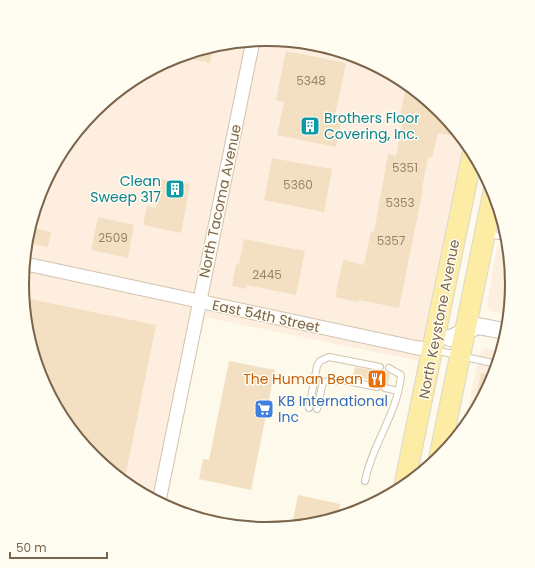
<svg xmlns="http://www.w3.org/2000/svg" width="535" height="568" viewBox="0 0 535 568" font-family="Poppins,sans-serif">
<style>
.commercial{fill:#fdeedf}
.building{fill:#f3dfc2}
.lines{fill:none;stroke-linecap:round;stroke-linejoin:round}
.service-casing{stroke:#d1c4af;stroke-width:8}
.minor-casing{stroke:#d1c4af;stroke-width:15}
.tertiary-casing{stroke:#d1c4af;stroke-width:18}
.primary-casing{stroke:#dcd7d0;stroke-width:22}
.service{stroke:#fff;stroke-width:6}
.minor{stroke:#fff;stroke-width:13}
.tertiary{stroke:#fff;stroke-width:16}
.primary{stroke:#fceca4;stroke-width:20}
.labels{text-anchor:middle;stroke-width:3;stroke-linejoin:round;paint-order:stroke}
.number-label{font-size:12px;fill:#98846a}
.culture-label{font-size:14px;fill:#0d838f;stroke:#fffcf2;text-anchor:start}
.street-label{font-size:14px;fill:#7a654c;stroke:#fffcf2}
.food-label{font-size:14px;fill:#c56008;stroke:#fffcf2;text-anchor:end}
.shop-label{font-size:14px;fill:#366cbe;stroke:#fffcf2;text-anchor:start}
.rim{fill:none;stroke:#7a654c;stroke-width:2}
</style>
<rect width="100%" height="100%" fill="#fdfaeb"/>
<path class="commercial" d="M268 39 362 57 441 111 463 144 419 361 205 317 163 504 94 457 41 378 22 284 41 190 94 110 174 57Z
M505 243 513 284 507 315 493 312 487 306 497 247Z
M486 348 500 351 494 378 465 422 480 353Z"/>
<path class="building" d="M213 49 210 63 178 56Z
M286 51 346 63 335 116 342 117 336 147 277 135 284 102 276 100Z
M406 87 441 111 459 137 438 133 432 158 428 157 422 189H423L399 308 359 300 358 302 335 297 343 260 364 265 371 231 374 232 388 154 396 156 402 125 398 124Z
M272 158 332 169 324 212 264 200Z
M162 179 190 184 181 233 143 225 147 206 156 208Z
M98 217 134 225 128 258 91 250Z
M33 228 51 232 48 247 30 243Z
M244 239 305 251 296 295 247 285V289L232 286 236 264H239Z
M25 298 156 325 126 473 112 470 94 457 41 378Z
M229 361 275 370 251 490 199 479 203 459 209 460Z
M355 367 386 372 390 374 388 384 353 376Z
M481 373 495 375 474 408Z
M298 495 340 504 338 516 292 525Z"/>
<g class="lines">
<g class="service-casing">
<path id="service" d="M487 234 499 236
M434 350 497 364
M385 388 398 391
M309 408 317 366 320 361 329 357 380 367
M317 409 323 382 342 380 377 387
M365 481C372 444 398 413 401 375L389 368"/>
</g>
<g class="minor-casing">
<path id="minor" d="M26 264 413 347 424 349 438 343
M159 501 253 41"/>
</g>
<g class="tertiary-casing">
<path id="tertiary" d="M450 338 478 326 504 331"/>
</g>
<g class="primary-casing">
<path id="primary" d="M439 459 494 189
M405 482 472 156"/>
</g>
<use href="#service" class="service"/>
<use href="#minor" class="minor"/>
<use href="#tertiary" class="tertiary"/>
<use href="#primary" class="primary"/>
</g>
<defs>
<g id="building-square" transform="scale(1)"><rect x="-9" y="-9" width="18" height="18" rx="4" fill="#0f9aa8" stroke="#fffcf2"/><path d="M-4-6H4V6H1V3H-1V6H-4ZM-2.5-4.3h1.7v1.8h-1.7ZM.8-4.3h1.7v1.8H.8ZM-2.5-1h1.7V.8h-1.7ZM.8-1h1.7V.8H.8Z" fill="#fff"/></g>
<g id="restaurant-square" transform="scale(1)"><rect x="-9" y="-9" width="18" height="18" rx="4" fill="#e8710a" stroke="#fffcf2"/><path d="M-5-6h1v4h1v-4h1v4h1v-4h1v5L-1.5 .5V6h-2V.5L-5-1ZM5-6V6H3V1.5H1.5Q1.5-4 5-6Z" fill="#fff"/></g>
<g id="supermarket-square" transform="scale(1)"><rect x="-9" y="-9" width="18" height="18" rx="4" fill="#3f7fe0" stroke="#fffcf2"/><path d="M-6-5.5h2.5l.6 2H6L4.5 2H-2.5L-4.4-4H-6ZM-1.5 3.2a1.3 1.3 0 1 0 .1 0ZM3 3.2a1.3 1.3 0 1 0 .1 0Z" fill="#fff"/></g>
</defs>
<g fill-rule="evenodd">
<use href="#building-square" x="310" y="126"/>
<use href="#building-square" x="175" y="189"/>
<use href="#restaurant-square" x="377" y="379"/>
<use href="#supermarket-square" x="264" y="409"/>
</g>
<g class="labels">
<g class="number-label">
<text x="311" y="85">5348</text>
<text x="405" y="172">5351</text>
<text x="298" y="189">5360</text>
<text x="400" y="207">5353</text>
<text x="113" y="242">2509</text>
<text x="391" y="245">5357</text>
<text x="267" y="279">2445</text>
</g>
<g class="culture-label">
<text x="324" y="123">Brothers Floor<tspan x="324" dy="16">Covering, Inc.</tspan></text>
<text x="161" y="186" text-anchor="end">Clean<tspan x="161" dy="16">Sweep 317</tspan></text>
</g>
<g class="street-label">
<text transform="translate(220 201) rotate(-78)" y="5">North Tacoma Avenue</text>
<text transform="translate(266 316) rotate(12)" y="5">East 54th Street</text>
<text transform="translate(439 319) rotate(-79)" y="5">North Keystone Avenue</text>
</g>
<g class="food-label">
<text x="363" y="384">The Human Bean</text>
</g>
<g class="shop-label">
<text x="278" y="406">KB International<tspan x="278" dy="16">Inc</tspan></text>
</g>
</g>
<path d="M0 0H535V568H0ZM29 284a238 238 0 1 1 476 0a238 238 0 1 1-476 0Z" fill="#fffcf2" fill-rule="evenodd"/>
<path class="rim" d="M29 284a238 238 0 1 1 476 0a238 238 0 1 1-476 0Z"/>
<path d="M10 552v6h97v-6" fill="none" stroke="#7a654c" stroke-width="2"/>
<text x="16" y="552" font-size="12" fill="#7a654c" stroke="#fffcf2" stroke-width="3" paint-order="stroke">50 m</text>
</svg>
